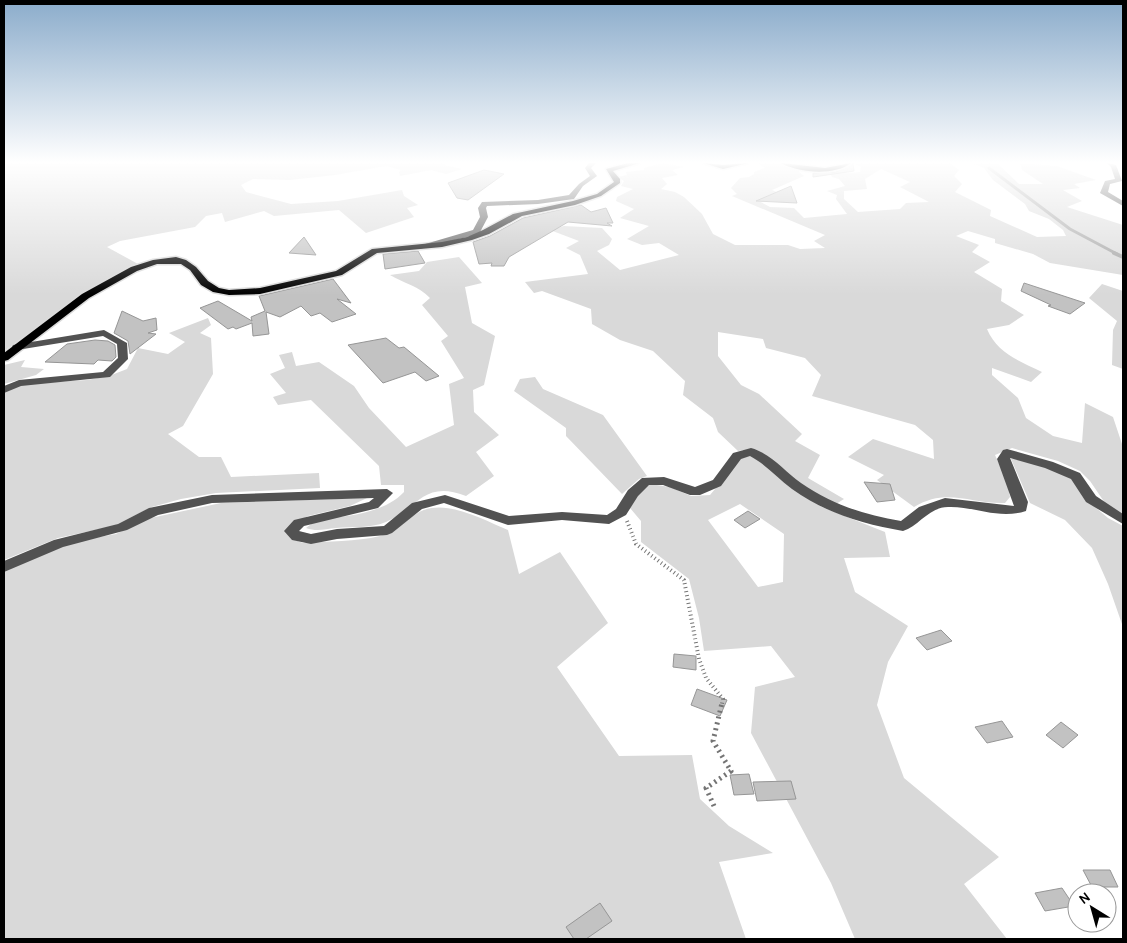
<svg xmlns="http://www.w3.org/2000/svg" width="1127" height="943" viewBox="0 0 1127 943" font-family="Karla,sans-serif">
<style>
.green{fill:#d9d9d9;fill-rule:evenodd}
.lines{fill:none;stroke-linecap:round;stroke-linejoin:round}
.stream-far1{stroke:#a0a0a0;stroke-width:3}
.stream{stroke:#a0a0a0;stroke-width:4}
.building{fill:#c2c2c2;stroke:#969696}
.major-casing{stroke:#dbdbdb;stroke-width:3}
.path-far1{stroke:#747474;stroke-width:4;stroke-dasharray:1 3;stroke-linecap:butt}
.path{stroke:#747474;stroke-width:5;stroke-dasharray:2 4;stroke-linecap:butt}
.minor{fill:#525252;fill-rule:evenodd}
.major{fill:#000;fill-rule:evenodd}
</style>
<rect width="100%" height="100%" fill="#fff"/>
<path class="green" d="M4 163H446L444 165 462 169 446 174 431 170 400 176 399 172 401 170 386 166 335 175 290 180 253 179 241 185 246 192 291 204 338 201 402 190 404 196 418 205 407 208 414 217 366 233 339 210 274 216 264 211 225 222 222 213 206 216 195 227 120 241 107 247 138 264 78 298 4 351Z
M663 163 684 167 672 170 678 175 662 178 667 184 661 189 675 192 684 197 702 214 713 234 735 245H788L800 249 825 248 814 241 825 235 732 196 737 194 731 188 740 178 749 177 754 174V172L765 168 757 163H778L802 168 799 172 804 176 772 190 781 194 759 201 770 207 794 208 804 218 847 214 836 199 837 195 827 191 845 186 839 179 832 177 829 172C840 171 849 174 860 172L861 167 854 163H950L959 170 954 176 962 184 955 192 991 210 990 216 1037 237 1066 236 1063 230 1049 219 1029 211 1025 204 993 180 984 168 972 163H997L1019 184H1043L1022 170 1020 163 1057 166 1096 180 1074 184 1080 188 1063 190 1082 201 1067 207 1123 225V275L1050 263 1033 254 995 243V239L968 231 956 236 979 245 972 252 990 262 974 272 1002 289 1001 301 1024 315 1009 325 987 329C997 353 1019 361 1042 372L1031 382 992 368V375L1018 398 1026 418 1053 436 1082 443 1085 403 1113 417 1123 447V515L1105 503 1090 481 1080 471 1058 461 1012 448 995 455 1007 481 1010 497 1005 503C970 504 947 487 914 507L877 480 884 475 848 457 873 439 934 459 933 440 915 425 812 396 821 375 805 358 766 348 763 339 718 332V356L741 385 759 394 802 434 795 441 820 455 808 478 844 499 836 504C823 497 809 491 797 483 777 468 767 445 738 451L718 432 713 418 683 395 685 381 653 351 620 340 592 324 591 309 542 291 534 293 525 282 588 274 580 255 566 248 579 241 550 230 564 226 602 228 612 239 609 245 597 251 620 270 679 255 659 243 642 245 627 239 649 226 620 218 634 209 616 201 617 197 633 189 621 186 624 181 618 177 627 175 626 172 644 170V168ZM881 169 910 182 900 187 929 202 906 203 900 209 858 212 844 199V191L867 189 865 179Z
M459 257 482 283 465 287 472 323 495 336 484 385 473 390 474 412 499 435 476 452 494 476 466 496C424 480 419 507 386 522 369 529 353 526 336 528 325 529 317 532 306 528 317 518 332 518 347 516 367 513 390 507 404 492V485H381L379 466 311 400 278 405 273 397 286 393 270 374 285 368 279 355 292 352 296 366 319 362 354 386 369 408 406 447 454 425 449 384 464 378 441 341 448 336 422 305 430 298C419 286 403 283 390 275L419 271 427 262Z
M1102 284 1123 291V369L1112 365 1113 330 1117 321 1089 298Z
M208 318 211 325 200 333 211 338 213 374 183 426 168 434 199 457H221L231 477 319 473 320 488 216 493 181 499 152 507 114 526 58 538 4 560V392L23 384 87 380 109 376 127 369 138 348 168 354 185 342 169 333Z
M25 360 21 367 44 369 36 375 4 384V365Z
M535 377 543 389 603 415 647 476 639 479 622 494 566 436V428L514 391 520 379Z
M753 455 791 487 822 507 885 532 890 557 844 558 855 592 908 626 888 662 877 705 904 778 999 857 964 884 1007 939H855L831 883 751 733 755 687 795 677 771 646 704 651 699 618 689 579 641 542V521L630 508 638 494 650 484 670 487 691 496 710 495 741 458ZM740 504 784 534 783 582 758 587 708 520Z
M1011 459H1025L1076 479 1082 496 1108 518 1123 526V627L1108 584 1092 548 1065 520 1030 503Z
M367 498 350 506 308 516 289 528 292 539 303 543C328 541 356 542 380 536 395 532 404 522 416 514 443 496 483 520 508 530L519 574 560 552 608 623 557 667 619 756 692 755 700 799 729 826 773 853 719 862 746 939H4V571L76 541 116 534 146 519 221 503Z"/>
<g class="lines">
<path class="stream-far1" d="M989 168 1070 229 1117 254"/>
<path class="stream" d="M1114 253 1123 257"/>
</g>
<path class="building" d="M853 163 854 171 813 177V173L836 172Z
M484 170 504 174 468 200 457 198 448 183Z
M791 186 797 203 756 201Z
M581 205 591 212 606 208 613 223H607L612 226 568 222 509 257 504 266H491L492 263 479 264 473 242 490 236 523 218Z
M304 237 316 255 289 253Z
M418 251 425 263 385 269 383 254Z
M333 279 351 303 337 299 356 314 332 322 320 313 311 316 301 306 280 317 266 312 269 334 253 336 252 323 236 329 233 327 228 329 200 308 218 301 252 321 251 317 265 311 259 296Z
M1024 283 1085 303 1070 314 1048 306 1051 305 1021 291Z
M122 311 143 321 156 318 157 330 148 333 156 334 130 354 128 341 114 333Z
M386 338 399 348 404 347 439 376 426 381 415 372 383 383 348 345Z
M95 340 108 341 115 345 116 357 112 361 98 360 94 364 45 362 67 344Z
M864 482 890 484 895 500 877 502Z
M748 511 760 519 745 528 734 520Z
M941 630 952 641 927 650 916 638Z
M674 654 696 656V670L673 667Z
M697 689 727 700 720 716 691 705Z
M1002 721 1013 737 987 743 975 727Z
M1061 722 1078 735 1063 748 1046 735Z
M749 774 754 794 734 795 730 775Z
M791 781 796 799 757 801 753 782Z
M1083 870H1110L1118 887H1092Z
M1062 888 1074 906 1045 911 1035 893Z
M600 903 612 921 586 939H574L566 927Z"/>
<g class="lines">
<g class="major-casing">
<path id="major" d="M628 163H640L613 171 620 179V183L601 196 575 205 522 216 489 234 472 240 442 247 377 253 342 275 260 294 229 295 213 292 201 285 190 270 181 264H157L137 271 89 298 8 360 4 361V353L82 294 131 267 153 260 176 257 186 260 196 267 208 281 219 288 229 290 260 288 336 271 372 249 442 242 467 237 483 230 513 214 573 201 597 194 614 182 606 169Z
M703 163 723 165 749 163 723 169Z
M781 163 825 168 851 163C835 176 798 173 781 163Z"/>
</g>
<path class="path-far1" d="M627 521 636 544 684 580 699 659 706 678 723 699 722 704"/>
<path class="path" d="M714 806 706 788 731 771 713 741 722 703"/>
<path class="minor" d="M589 163H596L591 168 597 176 583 186 574 199 538 204 487 206 486 208 488 217 479 234 419 249 415 247 473 230 480 217 478 208 482 202 538 200 569 195 579 184 590 176 585 168Z
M1107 163 1116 165 1122 181 1110 184 1108 192 1123 201V206L1100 193 1105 181 1115 179 1111 167Z
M104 330 127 343 128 359 110 377 21 386 4 393V386L19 380 103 372 118 358 117 344 103 336 17 350 12 347 13 345Z
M751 448C772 454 784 471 801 483 831 504 864 515 901 521L919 507 945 498 1014 506 997 459 1003 450 1007 449 1053 462 1080 473 1096 496 1123 514V524L1086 502 1071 479 1045 468 1010 458 1028 502 1026 511C998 520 975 506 948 507 929 507 919 526 903 531 863 524 825 513 792 489 777 478 767 465 750 456L741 459 721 486 700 495H690L663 485H649L638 496 626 515 609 524 562 520 508 525 444 503 422 509 392 533 387 535 337 539 311 544 292 540 284 531 294 520 369 502 374 498 212 503 158 515 127 530 63 547 4 572V561L54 540 118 524 149 508 212 495 387 489 393 493 378 508 304 526 299 531 311 534 337 529 384 526 412 503 445 495 509 516 562 512 607 515 616 509 628 490 642 478 664 477 695 487 713 480 733 453Z"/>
<use href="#major" class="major"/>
</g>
<linearGradient id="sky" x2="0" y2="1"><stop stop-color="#8baccb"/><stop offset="0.55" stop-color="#fff"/><stop offset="1" stop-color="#fff" stop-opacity="0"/></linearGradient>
<rect width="1127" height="295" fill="url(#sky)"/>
<rect width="1127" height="943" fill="none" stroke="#000000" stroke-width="10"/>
<g transform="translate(1092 908) rotate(323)"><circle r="24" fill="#ffffff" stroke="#999999"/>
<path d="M0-4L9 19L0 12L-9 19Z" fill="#000000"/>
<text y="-8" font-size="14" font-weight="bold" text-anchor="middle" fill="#000000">N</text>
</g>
</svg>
